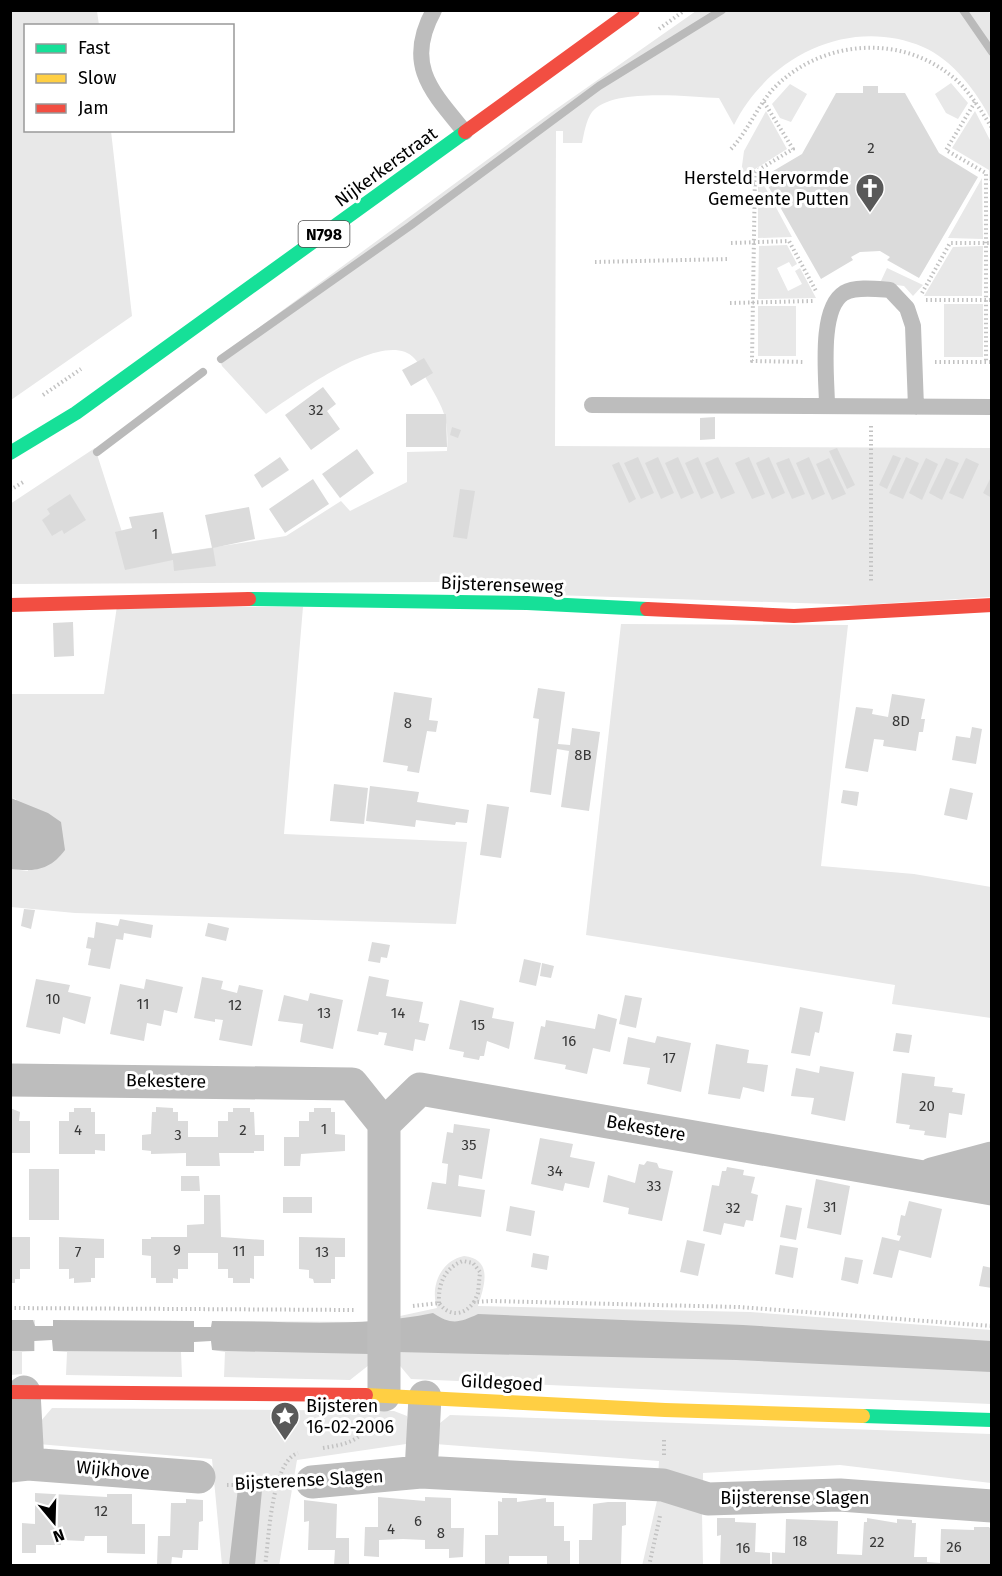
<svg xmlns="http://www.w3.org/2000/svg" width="1002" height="1576" viewBox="0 0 1002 1576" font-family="'Fira Sans',sans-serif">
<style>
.green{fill:#e8e8e8}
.water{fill:#bababa}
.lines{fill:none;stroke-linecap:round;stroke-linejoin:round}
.stream{stroke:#bababa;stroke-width:8}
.building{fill:#dbdbdb}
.path{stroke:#c2c2c2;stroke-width:4;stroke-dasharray:1.5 3;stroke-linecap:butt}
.lane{stroke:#bdbdbd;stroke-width:16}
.street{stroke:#bdbdbd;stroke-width:33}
.fast{stroke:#16e098;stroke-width:14}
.slow{stroke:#ffcf43;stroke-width:14}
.jam{stroke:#f24e42;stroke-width:14}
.labels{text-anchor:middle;stroke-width:6;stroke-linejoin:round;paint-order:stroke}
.number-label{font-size:15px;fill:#373737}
.shield{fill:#fff;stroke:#4c4c4c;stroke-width:1.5}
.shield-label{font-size:16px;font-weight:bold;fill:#000}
.street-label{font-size:18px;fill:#000;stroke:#fff}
.poi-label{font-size:18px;fill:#000;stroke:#fff;text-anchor:end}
</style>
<rect width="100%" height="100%" fill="#fff"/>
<path class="green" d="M11 10 97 11 99 25 26 26V130L111 131 132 316 11 400Z
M988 10 991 15V120C978 93 952 59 923 47 850 16 768 56 734 125L719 98C689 97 612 87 592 112 586 120 584 134 582 143H563V131H556L555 446 991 448V597L859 605 554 595 440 582 11 584 10 504 95 448 131 560 286 536 341 501 350 511 407 482V452L447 451C449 418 444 410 428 382 424 375 420 364 414 358 384 327 294 396 266 414L222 366 219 357 552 112 696 11Z
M951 83 968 103 958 119 946 113 935 94Z
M790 84 807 94 791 122 780 118 772 104Z
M766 111 787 149 752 171 751 181H740L744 151Z
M975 111 991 142V181H989V170L952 148Z
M758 174 792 237 758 238Z
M982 178 983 239 948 238Z
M787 245 797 264 792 267 789 262 777 268 788 291 802 284 795 271 800 268 816 298 758 299 759 246Z
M983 246 982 296H924L953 247Z
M887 268 923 285 913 296 904 286 880 283Z
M944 304H983V357H944Z
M758 306H796V356H758Z
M117 606 303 607 284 834 467 842 456 924 75 913 11 907V869L28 871 16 799 11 798 10 694H104Z
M621 624 848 625 821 866 914 874 991 887V1018L892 1004 895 985 586 935Z
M464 1256C494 1259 484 1287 478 1306L750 1312 991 1330V1404L411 1379 396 1361 400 1316 437 1308C430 1287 440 1261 464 1256Z
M10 1320H35V1351L22 1352V1374L11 1375Z
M53 1320 194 1321V1352H181L182 1377 66 1375 67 1352 53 1351Z
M212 1321 370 1322 369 1365 350 1380 224 1377 225 1352 212 1350Z
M52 1408 394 1411 407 1416 413 1443 297 1460 279 1566 222 1565 212 1459 38 1444 40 1422Z
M450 1415 991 1434V1483L840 1465 703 1473V1489L658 1477 659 1461 435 1444 440 1423Z
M659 1492 702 1512 703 1565 642 1566Z"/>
<path class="water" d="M11 798 48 813 61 822 65 850C50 870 35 872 11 869Z
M433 1313C451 1325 459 1323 478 1314L743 1325 991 1341V1372L736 1360 397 1352 369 1354 226 1351 212 1350 211 1341 194 1342V1352L53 1351 52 1340 34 1341V1351H11L10 1320H33L35 1326H53V1320L194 1321V1327H211L212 1321C285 1321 361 1328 433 1313Z
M238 1488 262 1490 255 1565H229Z"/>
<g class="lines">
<path class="stream" d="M963 10 992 52
M221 359 410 226 599 86 722 10
M97 452 203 372"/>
</g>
<path class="building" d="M863 86H878V93H905L939 153 978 177 919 278 887 260 890 257 880 251 860 252 851 257 853 260 821 279 763 177 802 154 836 93H863Z
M424 358 433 373 411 386 402 370Z
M323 387 336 404 327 411 340 429 311 450 285 415Z
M406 414H446L447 447H406Z
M715 417V439L700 440V418Z
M452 427 461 430 458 438 450 435Z
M837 448 855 485 847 489 829 451Z
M357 449 374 473 340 498 322 474Z
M893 455 901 458 887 489 879 485Z
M280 457 289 470 262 488 254 475Z
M638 457 654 493 641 499 624 463Z
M658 457 674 493 661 499 645 463Z
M678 457 694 493 681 499 665 463Z
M698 457 714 493 701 499 685 463Z
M718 457 735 493 721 499 705 463Z
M749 457 765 494 752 499 735 463Z
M769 457 785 493 772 499 756 463Z
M809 457 825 494 812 500 796 463Z
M906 457 919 463 903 499 889 493Z
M789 458 805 494 792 499 776 463Z
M829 458 846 494 832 500 816 464Z
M926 458 938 464 922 500 909 493Z
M946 458 959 463 942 500 929 493Z
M966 458 979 464 963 499 949 493Z
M619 462 636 499 629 503 612 465Z
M992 475V498L983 493Z
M313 479 329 504 285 533 269 509Z
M460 489 475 491 467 539 453 537Z
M70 494 86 520 64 534 62 530 52 536 42 520 50 514 47 509Z
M249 507 255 539 213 548 216 566 174 571 173 560 125 570 115 532 132 528 129 517 163 512 172 554 212 548 205 515Z
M73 622 74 656 54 657 53 623Z
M538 688 565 692 558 744 570 745 572 728 600 732 589 811 561 807 569 751 557 749 551 795 530 792 539 719 533 718Z
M394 692 432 698 429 720 438 721 436 732 427 731 419 773 407 771 408 766 383 762Z
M892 694 925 699 921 719H925L923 732H919L916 751 883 746 884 740 874 739 868 772 845 768 856 707 873 709 872 714 888 717Z
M972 727 982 729 976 764 952 760 956 736 970 738Z
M334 784 368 788 364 824 330 821Z
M370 786 419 792 417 802 469 810 467 823 456 822 455 825 416 820 415 827 366 821Z
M950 788 973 793 967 820 944 815Z
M843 790 859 792 857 806 841 803Z
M487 804 509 807 501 858 480 855Z
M24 909 35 910 31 929 21 926Z
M120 919 153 925 151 938 124 933 123 940 116 939 110 969 88 965 91 949 86 948 88 937 94 938 96 922 118 926Z
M208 923 229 928 226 941 205 936Z
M372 942 390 945 387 958 381 957 380 963 368 961Z
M524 959 541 963 536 986 519 982Z
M542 963 554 966 551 978 540 976Z
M369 976 389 980 386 996 423 1002 419 1022 429 1024 425 1041 415 1039 413 1051 384 1045 387 1033 379 1032 378 1035 357 1031Z
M202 977 223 981 221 989 237 993 239 985 263 990 252 1046 219 1040 223 1020 215 1019V1022L194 1018Z
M36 979 70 985 68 992 91 997 85 1024 63 1017 60 1034 26 1027Z
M146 979 183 987 177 1013 164 1010 161 1026 147 1023 144 1041 110 1034 120 984 144 989Z
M310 993 343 1000 333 1049 300 1042 303 1024 278 1021 284 995 308 1001Z
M625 995 642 998 636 1028 619 1024Z
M460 1000 494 1008 492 1018 514 1022 509 1049 487 1041 484 1056H480L479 1060 463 1057 464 1052 449 1049Z
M800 1007 823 1012 819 1033 815 1032 810 1056 791 1053Z
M598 1014 617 1019 610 1052 593 1048 587 1074 565 1069 566 1065 534 1059 541 1026 545 1027 546 1020 595 1029Z
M896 1033 912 1035 909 1053 893 1051Z
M657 1036 691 1043 681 1092 647 1084 650 1068 623 1064 628 1037 655 1043Z
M716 1044 749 1050 747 1063 768 1065 764 1092 743 1087 740 1099 708 1094Z
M820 1066 854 1072 845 1121 811 1114 814 1098 791 1096 796 1068 819 1073Z
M902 1073 935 1077 934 1086 953 1088 952 1092 965 1094 962 1115 949 1113 946 1138 924 1135 925 1131 909 1129 910 1125 896 1123Z
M156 1107 173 1108V1112H178V1121H188V1137H218V1121H228V1112H233V1108H250V1112H254L255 1135H264V1151H254V1153H219L220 1166H186V1153L151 1154V1151L142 1150V1135L151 1134 152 1112H156Z
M10 1108 20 1112 19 1121H30V1153H10Z
M74 1108H91V1112H95V1134H105V1151L95 1150V1154H59V1121H69V1112H74Z
M314 1108H331V1112H335V1134L345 1135V1151L301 1154 300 1166H284V1137H299V1121H309V1112H314Z
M454 1124 490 1129 482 1179 459 1175 458 1186 485 1190 481 1217 427 1209 432 1182 446 1184 448 1164 442 1163 447 1132 453 1133Z
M540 1138 573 1144 570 1157 595 1162 589 1188 565 1183 563 1191 531 1184Z
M647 1161 657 1163 659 1168 673 1171 662 1221 628 1214 629 1208 603 1202 608 1175 635 1183 639 1164 644 1165Z
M727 1167 744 1170 743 1175 755 1177 751 1193 758 1195 753 1221 746 1220 744 1227 724 1223 721 1235 703 1231 712 1185 719 1186 722 1171H726Z
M29 1169H59V1220H29Z
M181 1176H199L200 1191H181Z
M816 1179 850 1186 841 1235 807 1228Z
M204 1195H220L221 1237 264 1240V1256H254V1279L250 1278V1283H233V1278H228V1269H218V1253H188V1269H178V1279L173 1278V1283H156V1278H151V1256L142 1255V1239H151V1237H187V1225L204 1224Z
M283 1197H312V1213H283Z
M909 1201 942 1209 931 1258 899 1250 892 1278 873 1274 882 1237 899 1241 901 1236 897 1235 901 1215 905 1216Z
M786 1205 802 1208 796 1240 780 1237Z
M510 1206 535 1211 531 1236 506 1231Z
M10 1237H30V1269H20V1279H15V1283H10Z
M59 1237 104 1239V1258H95V1278H91V1282L74 1283V1278L69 1279V1269H59Z
M299 1237 345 1238V1257H335V1279H331V1283H314L313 1279 309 1278V1270L299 1269Z
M687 1240 705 1244 698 1276 680 1272Z
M780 1245 798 1248 793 1278 775 1274Z
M533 1253 549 1256 547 1270 531 1267Z
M845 1257 863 1260 858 1284 841 1280Z
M983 1266 992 1268V1288L979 1286Z
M35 1493 107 1497V1494H132V1524H145V1554L107 1553V1536H85L84 1541 61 1540V1545H36V1553H22V1523L35 1524Z
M378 1497 425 1501V1497L451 1498V1528H464L463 1557 449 1558V1549H425V1540L403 1539 379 1540V1557L364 1556 365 1527H378Z
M502 1498H517V1502L546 1498V1502H554V1526H564V1541H570V1565H547V1556H509V1564H485V1535H498V1501L502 1502Z
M186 1499 203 1500V1521L199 1522 198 1550H183L182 1558 172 1557 171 1566 157 1565 158 1536H170L171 1503H186Z
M304 1500 337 1504 336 1538H349V1566H334L335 1550H308L309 1521 304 1522Z
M608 1502H626V1525L622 1526 621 1564 579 1566V1540H592L593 1504Z
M717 1518H735V1522L756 1523 755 1552 770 1553V1566H720L721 1535 717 1536Z
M867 1518 897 1523V1519L912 1520V1523H916L914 1557H927V1562L940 1563 941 1529 974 1530V1527H989L992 1531V1566H772V1552L785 1553 786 1519 838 1521 837 1554 862 1555 864 1522H867Z"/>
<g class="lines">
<path class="path" d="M659 29 685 10
M764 102 793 149 755 172 752 361 805 362
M975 102 946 150 986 173V362
M731 149C749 130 758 104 776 86 822 41 897 34 949 74 967 87 980 109 992 128
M731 184 755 183
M731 243 789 241 816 291
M595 262 730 259
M922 293 950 243H992
M926 300H992
M730 303 813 301
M935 362H992
M43 395 81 369
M871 426V581
M10 490 25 481
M439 1303C438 1285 444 1268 463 1261L473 1263 480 1272 478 1293 474 1302
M413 1306 439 1303C449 1317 464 1316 474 1302L491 1301 739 1307 992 1326
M10 1308 355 1310
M323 1448C342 1445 360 1442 369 1424
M664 1455V1439
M227 1485H277
M265 1566C269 1539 271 1462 298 1453
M649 1566 660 1516"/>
<path class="lane" d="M434 10C404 64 431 91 465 132
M592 405 992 407
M827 406C827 380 818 309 844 293 856 286 877 289 890 290L907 308 913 326 916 407"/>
<path class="street" d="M10 1080 352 1084 384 1124V1395
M384 1124 420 1089 992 1189
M932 1174 992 1158
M24 1392 28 1464
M10 1466 28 1464 199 1477
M421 1472 425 1397
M312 1482 421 1472 663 1485 708 1499 840 1495 992 1506"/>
<path class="fast" d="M10 453 76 413 465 132
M249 599 527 603 647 609
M863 1416 992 1420"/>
<path class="slow" d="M366 1395 665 1410 863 1416"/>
<path class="jam" d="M465 132 633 10
M10 605 249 599
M647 609 794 616 992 605
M10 1392 366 1395"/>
</g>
<defs>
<g id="church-pin" transform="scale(1.5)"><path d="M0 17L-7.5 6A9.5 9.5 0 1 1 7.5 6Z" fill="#595959" stroke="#fff"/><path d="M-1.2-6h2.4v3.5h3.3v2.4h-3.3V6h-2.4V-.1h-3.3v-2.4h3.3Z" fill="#fff"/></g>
<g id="sight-pin" transform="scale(1.5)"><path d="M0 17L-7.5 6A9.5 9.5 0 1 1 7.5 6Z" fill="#595959" stroke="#fff"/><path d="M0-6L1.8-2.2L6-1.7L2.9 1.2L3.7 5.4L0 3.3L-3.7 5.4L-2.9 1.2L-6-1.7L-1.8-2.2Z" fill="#fff"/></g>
</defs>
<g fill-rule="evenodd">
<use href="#church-pin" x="870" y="188"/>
<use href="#sight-pin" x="285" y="1416"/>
</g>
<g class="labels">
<g class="number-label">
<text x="871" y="153">2</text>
<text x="316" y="415">32</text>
<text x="155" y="539">1</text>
<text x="901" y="726">8D</text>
<text x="408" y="728">8</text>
<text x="583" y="760">8B</text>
<text x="53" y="1004">10</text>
<text x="143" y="1009">11</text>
<text x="235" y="1010">12</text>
<text x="324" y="1018">13</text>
<text x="398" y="1018">14</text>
<text x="478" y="1030">15</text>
<text x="569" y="1046">16</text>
<text x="669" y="1063">17</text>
<text x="927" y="1111">20</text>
<text x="324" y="1134">1</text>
<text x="78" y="1135">4</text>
<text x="243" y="1135">2</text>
<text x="178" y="1140">3</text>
<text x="469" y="1150">35</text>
<text x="555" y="1176">34</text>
<text x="654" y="1191">33</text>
<text x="830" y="1212">31</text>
<text x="733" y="1213">32</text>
<text x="177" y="1255">9</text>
<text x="239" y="1256">11</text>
<text x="78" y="1257">7</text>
<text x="322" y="1257">13</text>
<text x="101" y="1516">12</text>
<text x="418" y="1526">6</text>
<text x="391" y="1534">4</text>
<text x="441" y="1538">8</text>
<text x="800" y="1546">18</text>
<text x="877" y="1547">22</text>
<text x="954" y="1552">26</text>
<text x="743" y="1553">16</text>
</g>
<rect class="shield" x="298.5" y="221" width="51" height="26" rx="4.5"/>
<g class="shield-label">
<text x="324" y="240">N798</text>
</g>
<g class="street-label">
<text transform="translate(386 167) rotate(-36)" y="6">Nijkerkerstraat</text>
<text transform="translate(502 585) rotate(2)" y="6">Bijsterenseweg</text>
<text transform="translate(166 1081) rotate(1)" y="6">Bekestere</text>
<text transform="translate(646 1128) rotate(10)" y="6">Bekestere</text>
<text transform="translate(502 1383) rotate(3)" y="6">Gildegoed</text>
<text transform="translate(113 1470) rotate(5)" y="6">Wijkhove</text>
<text transform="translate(309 1480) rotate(-3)" y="6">Bijsterense Slagen</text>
<text x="795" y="1504">Bijsterense Slagen</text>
</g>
<g class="poi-label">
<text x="849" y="184">Hersteld Hervormde<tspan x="849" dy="21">Gemeente Putten</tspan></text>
<text x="306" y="1412" text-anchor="start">Bijsteren<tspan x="306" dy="21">16-02-2006</tspan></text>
</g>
</g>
<rect width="1002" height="1576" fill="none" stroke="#000000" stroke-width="24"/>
<rect x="24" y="24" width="210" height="108" fill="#ffffff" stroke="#999999" stroke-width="1.5"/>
<rect x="36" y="44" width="30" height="9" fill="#16e098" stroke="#999999" stroke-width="1.5"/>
<text x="78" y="54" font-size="18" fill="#000000">Fast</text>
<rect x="36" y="74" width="30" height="9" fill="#ffcf43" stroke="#999999" stroke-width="1.5"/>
<text x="78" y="84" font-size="18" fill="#000000">Slow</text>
<rect x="36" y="104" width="30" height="9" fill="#f24e42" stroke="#999999" stroke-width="1.5"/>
<text x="78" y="114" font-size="18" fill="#000000">Jam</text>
<g transform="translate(54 1522) rotate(161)" stroke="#ffffff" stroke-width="4.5" paint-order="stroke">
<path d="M0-4.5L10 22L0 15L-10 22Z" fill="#000000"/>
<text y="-9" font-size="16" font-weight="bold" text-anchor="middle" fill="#000000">N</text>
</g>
</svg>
